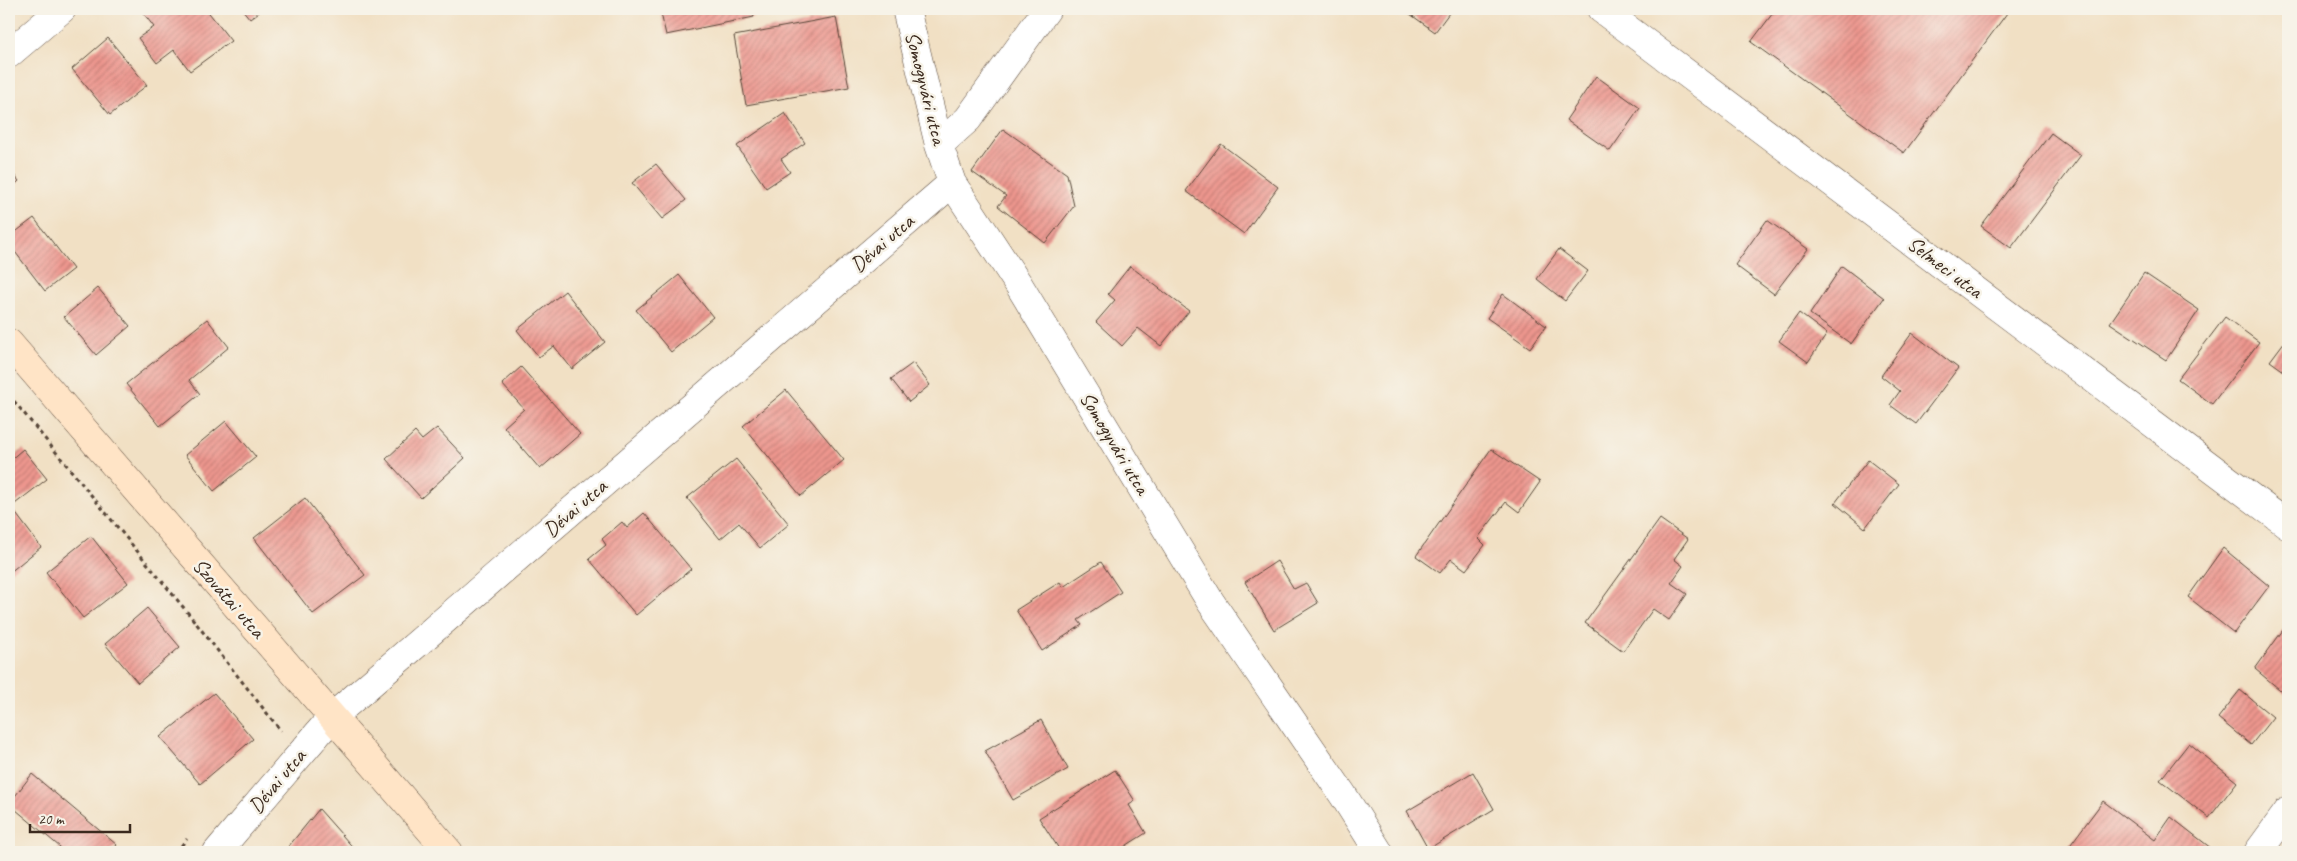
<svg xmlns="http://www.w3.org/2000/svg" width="2297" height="861" viewBox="0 0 2297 861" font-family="Caveat,sans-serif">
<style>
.building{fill:url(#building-hatch)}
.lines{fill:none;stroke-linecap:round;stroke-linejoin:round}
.street-casing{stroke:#564537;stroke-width:29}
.secondary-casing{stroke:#564537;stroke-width:29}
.path{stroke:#564537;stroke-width:3;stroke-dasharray:4 4;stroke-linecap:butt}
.street{stroke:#fff;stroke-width:28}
.secondary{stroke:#ffe4c6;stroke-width:28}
.labels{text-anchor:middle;stroke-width:5;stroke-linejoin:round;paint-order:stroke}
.street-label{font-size:21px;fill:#3b2a1e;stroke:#f7f3e8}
</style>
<defs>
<pattern id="building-hatch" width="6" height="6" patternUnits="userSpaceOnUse" patternTransform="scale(1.25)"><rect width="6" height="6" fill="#ed968e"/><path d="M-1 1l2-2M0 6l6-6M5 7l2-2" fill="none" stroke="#c17b73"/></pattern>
</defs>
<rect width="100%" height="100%" fill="#f7f3e8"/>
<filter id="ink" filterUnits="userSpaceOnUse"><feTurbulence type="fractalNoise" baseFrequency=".02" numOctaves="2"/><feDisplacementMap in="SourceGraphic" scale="10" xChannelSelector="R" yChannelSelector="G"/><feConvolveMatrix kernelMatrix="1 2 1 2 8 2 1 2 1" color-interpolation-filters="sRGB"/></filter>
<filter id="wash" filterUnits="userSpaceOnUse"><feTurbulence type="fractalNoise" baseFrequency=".0096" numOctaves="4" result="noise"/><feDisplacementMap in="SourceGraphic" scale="20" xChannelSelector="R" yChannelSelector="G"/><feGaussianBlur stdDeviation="1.12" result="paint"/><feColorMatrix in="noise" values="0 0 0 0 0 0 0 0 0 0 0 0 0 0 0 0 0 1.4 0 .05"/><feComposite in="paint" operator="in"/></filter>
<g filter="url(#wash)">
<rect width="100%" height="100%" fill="#f1e0c4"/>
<g id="blocks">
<path class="building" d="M143 9H206L231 41 190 71 174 50 157 63 138 38 154 27 141 10Z
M242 9H263L250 19Z
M660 9H752L754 17 666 35Z
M1403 9H1452L1435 32Z
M1776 9H2010L1904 153 1751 42Z
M836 17 849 87 746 105 734 36Z
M108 38 147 85 110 115 72 69Z
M1596 76 1640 108 1610 151 1566 120Z
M785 113 805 143 781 159 790 172 766 188 737 146Z
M1003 129 1067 174 1074 206 1045 243 998 206 1006 196 972 172Z
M2051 133 2081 155 2011 248 1981 226Z
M1221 144 1278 187 1244 234 1186 191Z
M656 164 686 200 662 219 632 183Z
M9 169 19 181 9 190Z
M34 218 73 269 45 291 9 244V237Z
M1767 220 1808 249 1774 294 1735 265Z
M1559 249 1588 271 1565 301 1537 279Z
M1130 266 1189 311 1161 346 1138 328 1122 346 1096 322 1115 300 1108 294Z
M1842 266 1884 298 1851 344 1810 314Z
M2144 273 2199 310 2166 360 2110 323Z
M679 275 713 317 671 352 636 310Z
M98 288 130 326 96 355 64 317Z
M565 291 605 342 572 369 554 346 539 357 517 330Z
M1503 294 1546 326 1530 348 1487 318Z
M1799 313 1827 334 1808 362 1779 341Z
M2225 317 2259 342 2212 404 2178 379Z
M207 319 229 347 189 380 200 394 160 426 126 384Z
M1912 333 1958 368 1916 424 1890 405 1900 391 1881 376Z
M2288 337V374L2270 361Z
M913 363 930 385 909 402 891 379Z
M521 367 580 434 540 469 504 427 524 409 502 384Z
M786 390 844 460 801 496 743 426Z
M226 421 256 457 214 491 185 455Z
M437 428 465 458 421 498 386 459 415 432 422 440Z
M23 449 47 479 11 507 41 547 9 573V461Z
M1491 449 1540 482 1519 512 1506 502 1478 538 1485 545 1466 570 1451 559 1440 573 1416 556Z
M736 459 789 524 760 548 739 523 720 539 687 498Z
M1868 460 1899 484 1865 528 1835 503Z
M305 498 365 575 313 614 254 538Z
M644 513 691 569 636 615 589 559 606 545 602 539 622 522 627 528Z
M1660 519 1688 539 1674 559 1683 566 1671 583 1687 594 1669 620 1653 609 1623 651 1585 623Z
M91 536 128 583 83 618 46 572Z
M2223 548 2269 586 2234 633 2188 597Z
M1277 561 1294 589 1306 583 1318 603 1274 630 1245 582Z
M1101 562 1121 592 1078 620 1082 625 1042 651 1016 610 1060 582 1063 587Z
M147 608 180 647 138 683 105 644Z
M2288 623V690L2285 694 2255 669Z
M2240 690 2273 717 2251 745 2218 718Z
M214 693 253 739 200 784 160 737Z
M1041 720 1068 769 1013 800 985 751Z
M2189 743 2237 782 2209 818 2160 780Z
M1115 770 1135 801 1129 805 1146 833 1116 852H1061L1039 818Z
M1473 772 1494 809 1428 849 1407 811Z
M32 774 117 845 111 852H56L60 847 9 804Z
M2103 801 2155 840 2171 817 2216 852H2065Z
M319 809 357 852H284Z"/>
</g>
</g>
<g filter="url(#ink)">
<use href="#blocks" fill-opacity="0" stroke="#564537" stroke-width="1"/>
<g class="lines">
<g class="street-casing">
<path id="street" d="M906 9 939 145 952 183 1019 285 1210 601 1343 795 1379 852
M1601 9 2288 525
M9 54 62 9
M939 145 968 119 1047 9
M217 852 332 717 952 183
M2258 852 2288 811"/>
</g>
<g class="secondary-casing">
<path id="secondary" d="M9 343 449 852"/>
</g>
<path class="path" d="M9 395 188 613 281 731
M176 852 187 839"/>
<use href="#street" class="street"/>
<use href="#secondary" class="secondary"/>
</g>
</g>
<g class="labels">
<g class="street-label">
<text transform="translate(926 88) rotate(76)" y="7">Somogyvári utca</text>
<text transform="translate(882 243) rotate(-41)" y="7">Dévai utca</text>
<text transform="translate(1945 267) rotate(37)" y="7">Selmeci utca</text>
<text transform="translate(1115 443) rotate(59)" y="7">Somogyvári utca</text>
<text transform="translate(575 508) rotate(-41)" y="7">Dévai utca</text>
<text transform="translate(229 598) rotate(49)" y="7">Szovátai utca</text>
<text transform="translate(277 781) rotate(-50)" y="7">Dévai utca</text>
</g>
</g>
<rect width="2297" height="861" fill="none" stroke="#f7f3e8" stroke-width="30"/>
<path d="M30 824v8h100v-8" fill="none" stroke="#3b2a1e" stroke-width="2.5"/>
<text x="38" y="824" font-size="15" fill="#3b2a1e" stroke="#f7f3e8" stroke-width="4" paint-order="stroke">20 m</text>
</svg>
